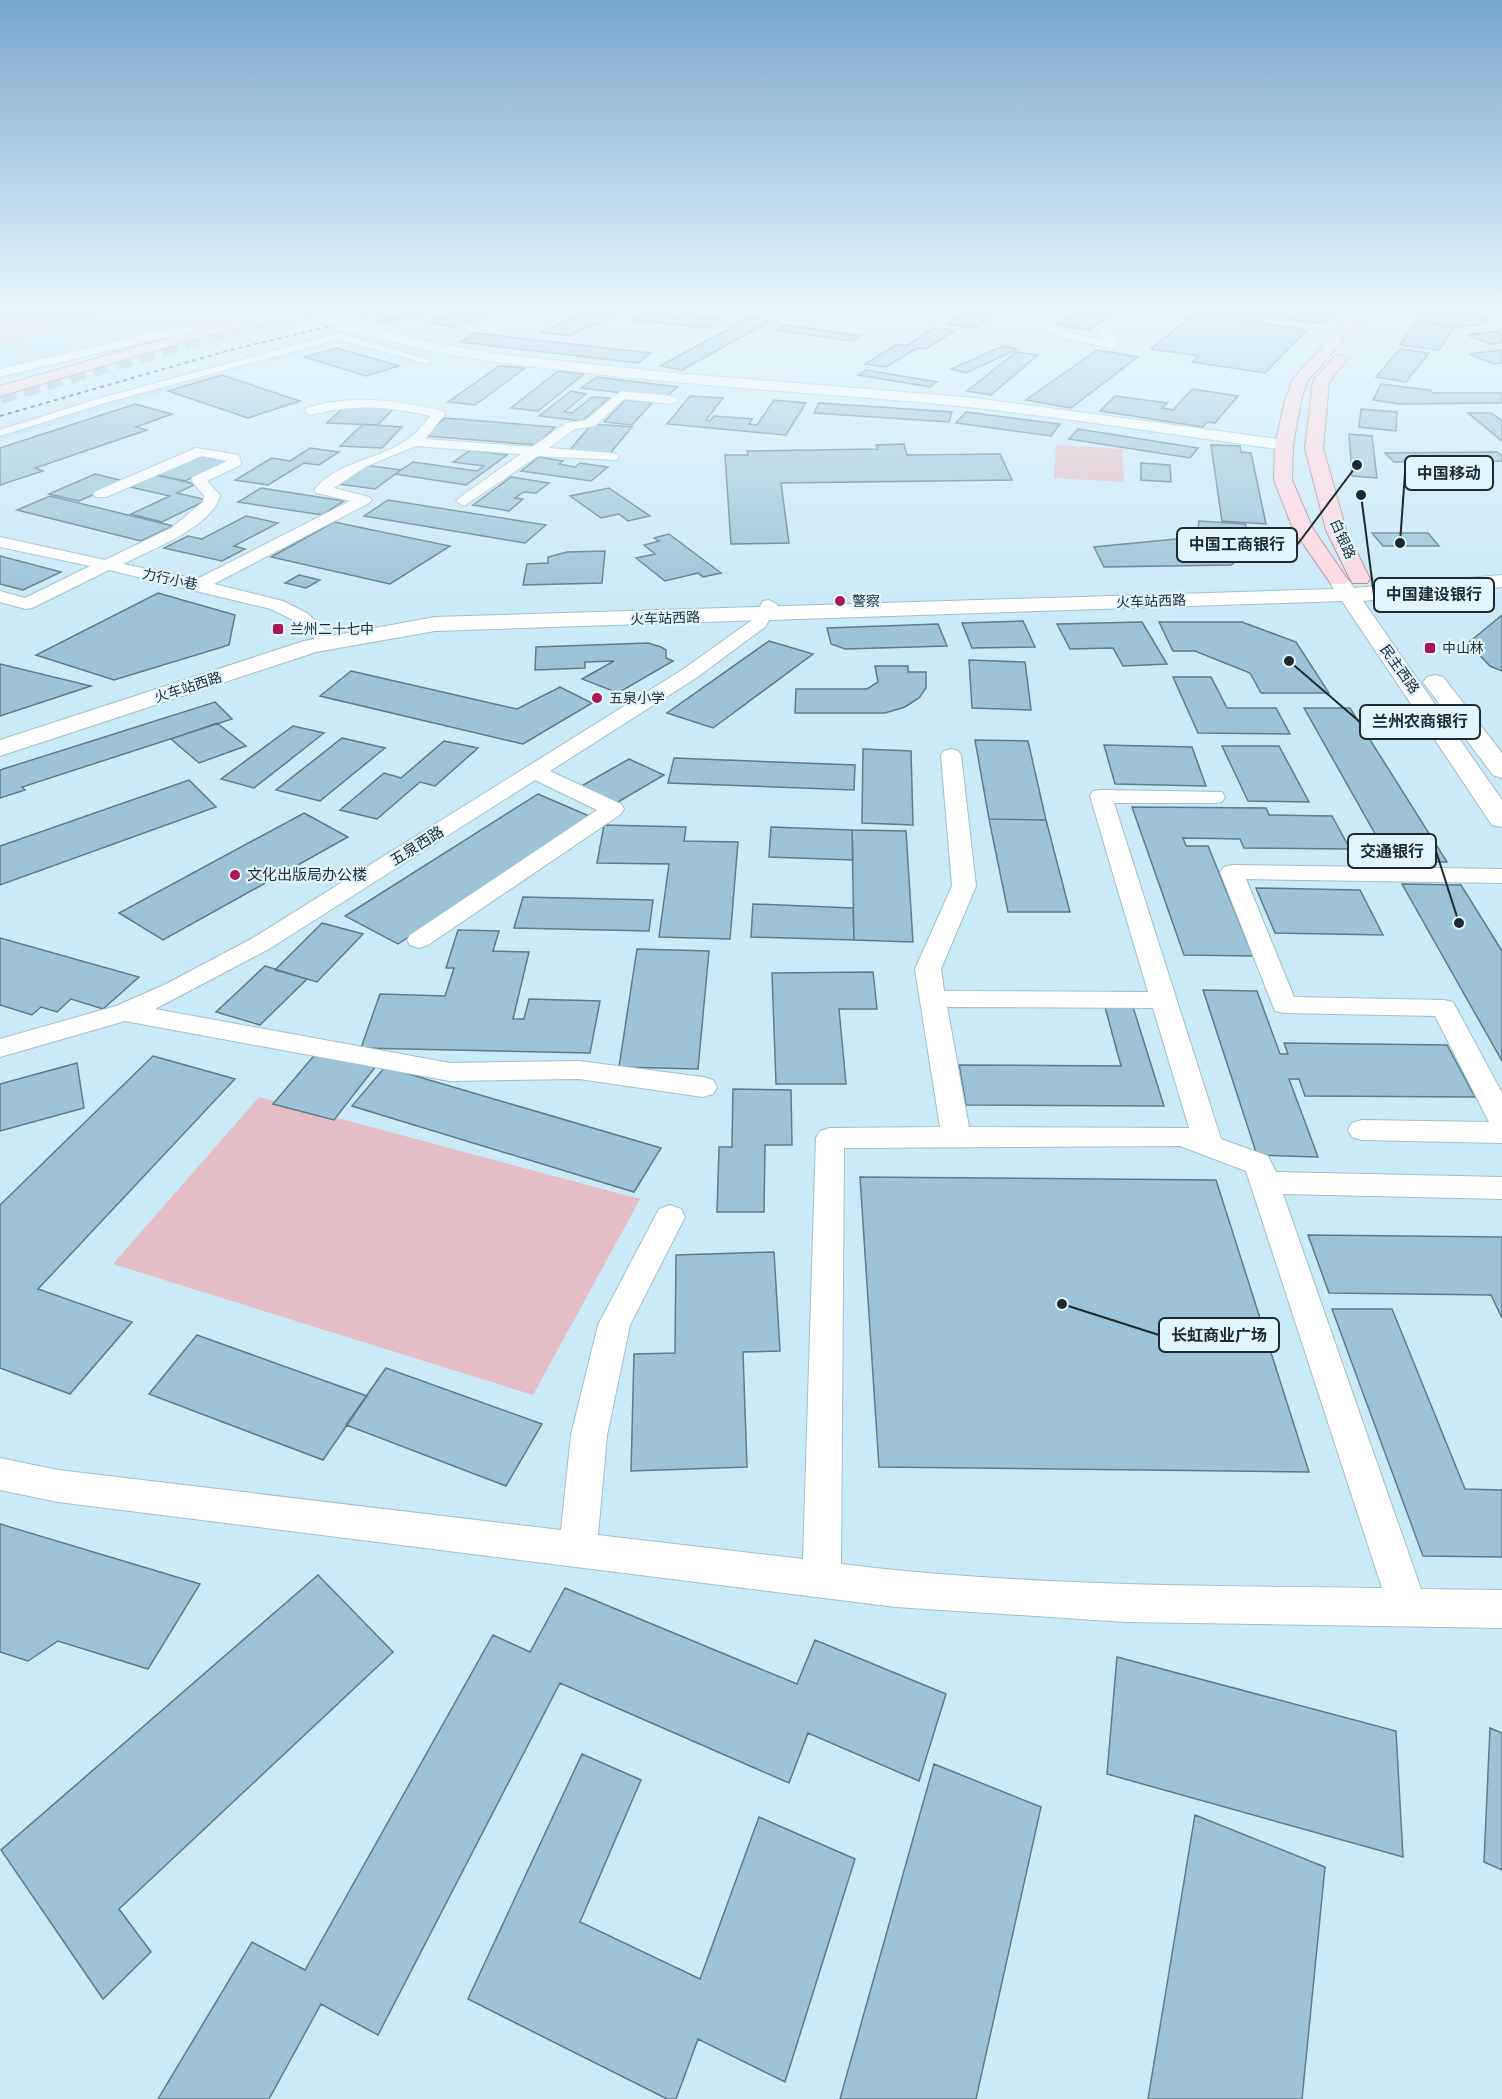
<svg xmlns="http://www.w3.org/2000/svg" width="1502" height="2099" viewBox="0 0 1502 2099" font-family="'IBM Plex Sans','Noto Sans SC',sans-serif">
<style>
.built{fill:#bae0f1}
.green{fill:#e3bec6}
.building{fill:#9cc4d6;stroke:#607b86;stroke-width:1.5}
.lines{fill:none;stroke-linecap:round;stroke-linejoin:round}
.trunk-tunnel{stroke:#a9c3ce;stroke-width:16;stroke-dasharray:16 8;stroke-linecap:butt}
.pedestrian-casing{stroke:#a3bfcc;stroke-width:2}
.minor-casing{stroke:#a3bfcc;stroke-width:2}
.tertiary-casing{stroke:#a3bfcc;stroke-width:2}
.secondary-casing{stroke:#a3bfcc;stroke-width:2}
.primary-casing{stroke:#af8a96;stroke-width:2}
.pedestrian{fill:#fff;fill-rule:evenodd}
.minor{fill:#fff;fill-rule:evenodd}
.tertiary{fill:#fff;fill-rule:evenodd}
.secondary{fill:#fff;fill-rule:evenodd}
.primary{fill:#fed8e1;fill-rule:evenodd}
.rail{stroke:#354248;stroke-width:2;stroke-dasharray:4 4;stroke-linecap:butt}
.tertiary-bridge-casing{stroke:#a3bfcc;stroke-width:16;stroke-linecap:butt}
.tertiary-bridge{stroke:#fff;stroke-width:16}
.poi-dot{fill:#a91954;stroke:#e2f4fc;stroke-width:2}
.labels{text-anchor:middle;stroke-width:4.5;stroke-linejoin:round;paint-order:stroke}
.far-street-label{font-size:14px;fill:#1f2a2f;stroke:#e2f4fc}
.far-poi-label{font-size:14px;fill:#1f2a2f;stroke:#e2f4fc;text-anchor:start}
.street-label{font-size:15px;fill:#1f2a2f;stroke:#e2f4fc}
.poi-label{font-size:15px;fill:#1f2a2f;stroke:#e2f4fc;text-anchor:start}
.leader{fill:none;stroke:#1f2a2f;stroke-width:2}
.callout-dot{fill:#1f2a2f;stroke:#e2f4fc;stroke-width:2}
.callout{fill:#e2f4fc;stroke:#1f2a2f;stroke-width:2}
.callout-label{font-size:16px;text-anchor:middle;font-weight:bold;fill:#1f2a2f}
</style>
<rect width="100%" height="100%" fill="#cce9f6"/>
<path class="built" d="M0 309H231L0 368Z
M344 332 437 355 413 366 337 344 0 440V426Z"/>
<path class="green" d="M0 309H133L0 344Z
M1056 445 1122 449 1124 482 1054 478Z
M259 1097 640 1199 533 1395 113 1264Z"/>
<path class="building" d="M427 309 433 311 383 323 377 321Z
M463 309H520L515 311 501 309 456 327 428 323Z
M592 309H629L569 336 541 332Z
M1081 309H1120L1089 330 1057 325Z
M1215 309H1304L1335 313 1325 324Z
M1427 309H1464L1486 317 1484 320 1488 321 1486 324 1455 327 1417 321Z
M1198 311 1243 317 1239 320 1307 330 1265 373 1192 362 1199 356 1151 349Z
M649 312 680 317 685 314 724 320 708 328 633 320Z
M965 312 994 316 976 328 947 324Z
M749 318 770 321 682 370 660 366Z
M1417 321 1455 327 1439 350 1400 345Z
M786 325 860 336 852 341 777 330Z
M934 328 954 331 926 349 917 348 886 367 865 364 897 344 906 346Z
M1500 331 1502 343 1490 344 1467 335Z
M475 333 651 353 638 363 460 342Z
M1003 346 1018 349 966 373 951 369Z
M337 348 399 366 366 376 304 357Z
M1400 349 1429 353 1406 382 1376 377Z
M1097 350 1138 357 1071 408 1026 400Z
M1502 350V363L1494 364 1469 354Z
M1016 352 1038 355 991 395 967 391Z
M499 366 525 368 475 405 448 402Z
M866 370 937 382 930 387 858 375Z
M558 371 584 374 538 411 511 408Z
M222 375 300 401 248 418 168 391Z
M597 377 678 387 664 398 581 388Z
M1381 384 1430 390 1433 393H1502V403L1399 404 1373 400Z
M1192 389 1238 396 1215 423 1207 422 1203 427 1100 411 1115 396 1167 403 1162 408 1173 410Z
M571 391 586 394 564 412 572 413 592 397 609 398 582 421 539 416Z
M690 396 723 398 706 420 710 421 714 416 752 419 749 424 757 425 774 400 806 403 786 435 667 424Z
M625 400 653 402 632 425 604 422Z
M819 403 952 412 949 422 814 413Z
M135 404 172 414 136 427 147 430 35 468 43 471 0 485V448Z
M347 404 396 406 378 425 327 423Z
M1361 409 1397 412 1396 431 1359 427Z
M966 412 1060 424 1051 436 956 423Z
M1468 413H1491L1502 421V441Z
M445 418 555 427 537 445 424 436Z
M592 424 632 427 608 456 567 453Z
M362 425H373L402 427 382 448 340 446Z
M1078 429 1198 448 1190 458 1069 439Z
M1349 434 1372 436 1377 478 1352 476Z
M904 444 907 455 1000 454 1012 480 781 483 789 543 731 544 725 455H748L747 451 878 449 876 445Z
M1211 445 1240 446 1241 452 1251 453 1266 524 1222 521Z
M310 448 339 452 319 465 304 463 268 485 235 480 272 458 290 461Z
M471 450 507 455 466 485 395 474 413 462 477 471 484 466 453 462Z
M1497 452 1502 456V461L1394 462 1385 453Z
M202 455 229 462 185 481 157 475Z
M539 457 563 461 559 464 575 467 580 463 608 467 591 481 521 471Z
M1141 463 1170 465 1171 482 1141 480Z
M365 465 401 470 375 489 338 484Z
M95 474 124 481 79 501 49 494Z
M151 474 196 484 177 493 207 500 162 522 131 514 170 496 125 486Z
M511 477 549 483 536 493 524 492 515 498 523 499 509 511 473 505Z
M261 488 344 501 322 515 238 502Z
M609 488 650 516 628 521 619 514 601 518 570 496Z
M50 496 173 526 141 541 17 510Z
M388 500 546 525 525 543 364 516Z
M246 516 278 523 234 546 245 549 222 561 164 548 188 536 202 539Z
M1199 521 1245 524 1255 545 1231 565 1104 567 1094 547 1197 537Z
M334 522 450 546 390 584 271 557Z
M1372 533H1428L1439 546H1383Z
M669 534 721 573 703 577 698 573 665 581 636 558 655 554 644 545 659 541 654 538Z
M605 551 602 583 523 585 527 564 548 563V557L567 552Z
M0 556 61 572 23 590 0 584Z
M299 575 320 580 306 588 285 583Z
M158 593 235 615 229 645 114 680 36 655Z
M1501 616H1502V671L1490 666 1468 643Z
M1023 621 1035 647 972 648 962 623Z
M1142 622 1167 664 1123 666 1113 648 1070 649 1057 624Z
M1159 622H1242L1296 642 1329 693H1261L1250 673 1195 651H1173Z
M938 624 947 646 845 649 831 644 827 628Z
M769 641 813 654 713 728 667 713Z
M648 643 661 647 666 650V658L673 661 618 693 582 679 614 661 585 662V668L535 670 536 647Z
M969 660 1025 662 1031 710 972 708Z
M0 664 91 686 0 716Z
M875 666H908V672H926V688L919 698 905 707 885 713H795L796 689H867L878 682Z
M351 671 517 709 560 687 592 703 523 744 320 696Z
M1173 677H1211L1227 708H1276L1290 734 1198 733Z
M215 702 232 719 22 787 25 790 0 798V770Z
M1304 708H1350L1447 862H1391Z
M217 723 246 746 199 763 171 739Z
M293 726 324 733 254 788 221 779Z
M342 738 385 748 320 801 276 790Z
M975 740 1028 741 1046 820 989 819Z
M444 741 478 748 435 786 420 782 377 819 340 810 384 773 401 778Z
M1104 745 1192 747 1206 786 1115 784Z
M1222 746H1279L1309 802 1248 801Z
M863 749 911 751 913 825 862 823Z
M674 758 855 765 854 790 668 783Z
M629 759 664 775 613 805 578 788Z
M189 780 216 807 0 885V846Z
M538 794 589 816 398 944 345 916Z
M1132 807 1266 808 1269 815 1332 816 1350 849 1244 848 1240 839 1183 838 1186 846H1208L1253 956 1184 955Z
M304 813 348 837 163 940 119 913Z
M989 819 1046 820 1070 912H1008Z
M604 825 686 827 684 841 738 842 730 939 659 937 669 864 597 863Z
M771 827 852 830 853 860 769 857Z
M852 830 906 831 913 942 854 940Z
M1402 884 1461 885 1502 951V1061Z
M1256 888 1360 890 1383 935 1275 933Z
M523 897 653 900 649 931 514 928Z
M753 904 853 908 854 940 751 937Z
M322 923 363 934 317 982 275 970Z
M458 930 499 931 493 951 529 952 513 1019H524L529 999 600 1001 590 1053 361 1048 380 994 445 996 454 968H446Z
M0 938 139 977 103 1009 71 999 57 1012 41 1007 32 1015 0 1005Z
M637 949 709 951 698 1069 619 1067Z
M265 966 307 979 260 1025 216 1012Z
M873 972 877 1009H839L846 1084H776L772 973Z
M1203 990 1257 991 1280 1054H1288L1284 1043 1447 1045 1475 1097 1305 1096 1299 1079H1289L1318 1157 1257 1155Z
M1105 1007H1133L1164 1106 966 1105 959 1065 1121 1066Z
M317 1052 376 1066 334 1120 273 1104Z
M153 1056 235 1079 38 1289 132 1322 70 1394 0 1368V1205Z
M77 1063 84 1108 0 1131V1084Z
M385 1067 661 1148 634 1192 352 1106Z
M733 1089 791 1090 792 1145H765L764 1212H717L719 1147H732Z
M860 1177 1216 1180 1309 1472 879 1467Z
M1308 1235 1502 1237V1318L1491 1295 1329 1293Z
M774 1252 780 1351 743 1352 747 1467 631 1471 634 1354 675 1353 676 1255Z
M1332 1309H1392L1465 1489 1502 1490V1557L1423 1556Z
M197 1335 367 1396 323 1460 149 1394Z
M386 1368 542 1424 506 1486 346 1425Z
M0 1524 200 1584 148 1669 58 1641 28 1661 0 1652Z
M318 1575 393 1652 119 1909 151 1952 103 1999 1 1850Z
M565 1588 797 1684 815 1640 946 1694 919 1781 808 1733 789 1783 560 1683 378 2035 321 2004 269 2099H158L252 1942 305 1970 493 1635 530 1652Z
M1117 1657 1396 1731 1403 1857 1107 1774Z
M1490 1728 1502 1733V1870L1484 1862Z
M582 1754 641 1780 580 1922 700 1979 759 1817 855 1859 785 2082 698 2039 676 2099H667L468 1999Z
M934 1764 1041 1807 976 2099H840Z
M1195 1815 1325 1867 1302 2099H1148Z"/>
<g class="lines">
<path class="trunk-tunnel" d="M0 396 266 319 316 309"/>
<g class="pedestrian-casing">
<path id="pedestrian" d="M339 333 432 361 427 364 339 339 105 403 0 436V430L97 399Z"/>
</g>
<g class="minor-casing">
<path id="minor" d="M984 309H1007L1034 314 1061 330 1103 340 1099 333 1101 331 1127 309H1139L1111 334 1119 345 1113 349 1053 335 1026 319Z
M191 327 207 333 201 337 190 334 166 337 0 377V369L166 329Z
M621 391 672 396 679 400 672 404 624 399 595 426 575 429 549 448 612 453 617 454 619 457 617 460 538 456 464 506 456 501 459 498 521 454 416 446 365 467 334 488 369 497 372 500 369 503 214 584 283 601 307 613 335 639 338 643 335 647H323L295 621 271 609 109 570 32 608 26 609 0 602V591L25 598 90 566 0 547V537L105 560 171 528 203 502 204 496 191 480 193 477 227 461 202 456 106 497H96L93 494 96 491 196 448 239 455 241 463 239 466 207 481 220 495C213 527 150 550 123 564L197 579 350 501 317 493 314 490C337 462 375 460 402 443 414 436 422 427 430 416 386 406 355 404 311 415L304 411 306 408C353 394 396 400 443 411L445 414 425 439 532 447 566 423 586 420Z
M769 600 778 605 765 627 696 678 550 771 621 804 624 809 621 814 428 945 419 948 410 945 407 940 410 935 597 810 535 780 269 949 155 1009 450 1063 579 1061 703 1077 713 1080 717 1087 713 1094 703 1097 579 1079 450 1081 125 1021 0 1057V1039L116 1006 166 984 251 939 682 670 752 620 763 601Z
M951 749 958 751 961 755 976 886 941 969 944 991 1148 992 1090 796 1093 791 1101 790 1222 792 1225 797 1222 802 1214 803H1114L1221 1139 1268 1156 1276 1172 1502 1177V1199L1283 1194 1421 1589 1502 1590V1628L1126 1622 896 1607 58 1502 0 1490V1458L58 1470 561 1530 571 1435 598 1325 659 1209 670 1205 681 1209 685 1217 630 1325 607 1435 598 1535 803 1559 816 1138 820 1131 830 1128 940 1127 915 969 952 886 941 755 944 751ZM947 1007 1153 1008 1189 1128 969 1127ZM1180 1146 1246 1171 1382 1588C1202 1586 1020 1586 841 1564L844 1148Z
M1232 865 1502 869V883L1246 879 1294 997 1444 1000 1453 1002 1502 1093V1143L1362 1140 1352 1137 1348 1130 1352 1123 1362 1120 1489 1122 1435 1016 1284 1013 1275 1011 1220 872 1224 867Z"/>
</g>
<g class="tertiary-casing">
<path id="tertiary" d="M363 324 434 343 506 355 674 373 975 398 1284 440 1293 445 1284 450C1146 431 1008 408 869 398 769 390 669 383 570 371 498 363 427 354 358 331L356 328Z"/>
</g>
<g class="secondary-casing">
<path id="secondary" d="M1339 575 1346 577 1354 588 1502 575V587L1363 601 1502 800V827L1492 825 1342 601 435 631 316 652 0 756V740L304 641 435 617 1334 589 1329 581 1332 577Z
M1435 675 1443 677 1502 753V778L1493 775 1423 682 1427 677Z"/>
</g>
<g class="primary-casing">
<path id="primary" d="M289 309H312L310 312 205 336 0 396V386L196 330Z
M1357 309H1371L1308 380 1301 400 1293 445 1292 480 1313 529 1348 580 1345 584H1331L1293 529 1274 480 1275 445 1285 400 1293 379Z
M1340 355 1347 359 1329 382 1323 448 1346 530 1370 579 1367 583H1353L1350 579 1326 530 1305 448 1313 381 1335 356Z"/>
</g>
<use href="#pedestrian" class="pedestrian"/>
<use href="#minor" class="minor"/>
<use href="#tertiary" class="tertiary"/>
<use href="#secondary" class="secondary"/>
<use href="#primary" class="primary"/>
<path class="rail" d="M0 416 230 350 403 309"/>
<g class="tertiary-bridge-casing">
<path id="tertiary-bridge" d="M320 312 363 328"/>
</g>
<use href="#tertiary-bridge" class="tertiary-bridge"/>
</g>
<linearGradient id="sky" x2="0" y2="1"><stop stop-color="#76a6cc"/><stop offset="0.51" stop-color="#e8f5fb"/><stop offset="1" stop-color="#e8f5fb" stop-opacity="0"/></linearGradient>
<rect width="1502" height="602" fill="url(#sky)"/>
<g class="poi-dot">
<circle cx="840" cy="601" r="6"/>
<rect x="272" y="623" width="12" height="12" rx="3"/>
<rect x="1424" y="642" width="12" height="12" rx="3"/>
<circle cx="597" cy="698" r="6"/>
<circle cx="235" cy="875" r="6"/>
</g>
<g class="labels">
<g class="far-street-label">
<text transform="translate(1343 539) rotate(66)" y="5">白银路</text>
<text transform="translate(170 579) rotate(12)" y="5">力行小巷</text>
<text transform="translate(1151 601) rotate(-2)" y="5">火车站西路</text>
<text transform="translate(665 618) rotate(-2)" y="5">火车站西路</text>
<text transform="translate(1400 669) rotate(55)" y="5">民主西路</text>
<text transform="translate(188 687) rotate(-18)" y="5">火车站西路</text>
</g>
<g class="far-poi-label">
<text x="852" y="606">警察</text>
<text x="290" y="634">兰州二十七中</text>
<text x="1442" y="653">中山林</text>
<text x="609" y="703">五泉小学</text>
</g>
<g class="street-label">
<text transform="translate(417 846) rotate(-32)" y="5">五泉西路</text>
</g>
<g class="poi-label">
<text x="247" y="880">文化出版局办公楼</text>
</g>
</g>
<path class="leader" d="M1400 543L1405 473M1357 465L1297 545M1361 495L1374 595M1289 661L1360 722M1459 923L1436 851M1062 1304L1159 1335"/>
<g class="callout-dot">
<circle cx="1400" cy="543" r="6"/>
<circle cx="1357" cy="465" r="6"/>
<circle cx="1361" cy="495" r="6"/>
<circle cx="1289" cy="661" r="6"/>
<circle cx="1459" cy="923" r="6"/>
<circle cx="1062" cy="1304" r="6"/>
</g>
<g class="callout">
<rect x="1405" y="456" width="88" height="34" rx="6"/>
<rect x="1177" y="528" width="120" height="34" rx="6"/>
<rect x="1374" y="578" width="120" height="34" rx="6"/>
<rect x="1360" y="705" width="120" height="34" rx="6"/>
<rect x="1348" y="834" width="88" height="34" rx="6"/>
<rect x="1159" y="1318" width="120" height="34" rx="6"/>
</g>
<g class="callout-label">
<text x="1449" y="479">中国移动</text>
<text x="1237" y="550">中国工商银行</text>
<text x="1434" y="600">中国建设银行</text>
<text x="1420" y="727">兰州农商银行</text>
<text x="1392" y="857">交通银行</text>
<text x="1219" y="1341">长虹商业广场</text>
</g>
</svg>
